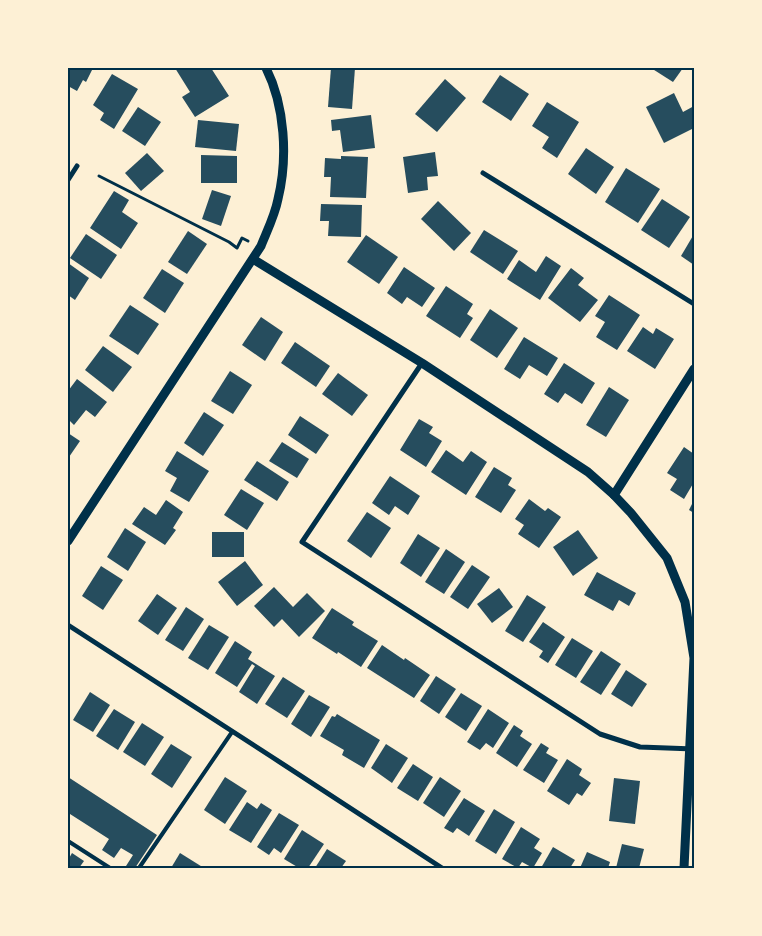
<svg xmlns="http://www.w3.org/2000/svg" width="762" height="936" font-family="Lora,serif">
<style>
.building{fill:#264d5e}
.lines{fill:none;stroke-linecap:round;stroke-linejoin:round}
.path{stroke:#003049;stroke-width:3}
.service{stroke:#003049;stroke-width:4}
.minor{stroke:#003049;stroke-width:5}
.tertiary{stroke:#003049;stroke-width:9}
.neatline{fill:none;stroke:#003049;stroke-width:2}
</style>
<rect width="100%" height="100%" fill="#fdf0d5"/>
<!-- building -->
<g class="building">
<polygon points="68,68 93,68 86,82 83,80 77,91 68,86"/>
<polygon points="175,68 211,68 229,96 195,117 182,97 190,92"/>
<polygon points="331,68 355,68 352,109 328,107"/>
<polygon points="651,68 683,68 673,82"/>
<polygon points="112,74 138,89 114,129 100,120 104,113 93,105"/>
<polygon points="500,75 529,94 511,121 482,102"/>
<polygon points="445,79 466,98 437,132 415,114"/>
<polygon points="674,93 683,112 694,106 694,128 664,143 646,107"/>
<polygon points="547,102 579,122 557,158 542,148 549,137 532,126"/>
<polygon points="138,107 161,122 145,146 122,131"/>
<polygon points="371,115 375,148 343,152 340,130 332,131 331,120"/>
<polygon points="198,120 239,124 236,151 195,147"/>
<polygon points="586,148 614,167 596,194 568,174"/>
<polygon points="435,152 438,176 427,177 428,190 408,193 403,157"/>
<polygon points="147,153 164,171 141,191 125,173"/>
<polygon points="201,155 237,156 237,183 201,183"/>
<polygon points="341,156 368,157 366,198 330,197 331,177 324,177 325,158 341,159"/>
<polygon points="626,168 660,189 638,223 605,202"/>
<polygon points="212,190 231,196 221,226 202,219"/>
<polygon points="114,191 129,200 122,212 138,223 121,249 90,228"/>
<polygon points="662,199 690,217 669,248 641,230"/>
<polygon points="438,201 471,233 454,251 421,219"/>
<polygon points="321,204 362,205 361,237 328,236 329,221 320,221"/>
<polygon points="484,230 518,251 503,274 470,252"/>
<polygon points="188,231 207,244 187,274 168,262"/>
<polygon points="86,234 117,255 101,279 70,258"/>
<polygon points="694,234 694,265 681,256"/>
<polygon points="366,235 398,257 379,284 347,262"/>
<polygon points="546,256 561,266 540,300 507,279 519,260 536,272"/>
<polygon points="68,263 89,278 75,300 68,295"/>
<polygon points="404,267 435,288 422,307 407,297 402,304 387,293"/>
<polygon points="571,268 584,278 578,285 598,300 580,322 548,298"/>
<polygon points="162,269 184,283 165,313 143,298"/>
<polygon points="446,286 473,304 467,314 473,318 460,338 426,316"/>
<polygon points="609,295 640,315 617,350 596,337 605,322 595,316"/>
<polygon points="130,305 159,324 138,355 109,336"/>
<polygon points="490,309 518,328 497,358 470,340"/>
<polygon points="261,317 283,332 265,361 242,345"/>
<polygon points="643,327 653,334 656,328 674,339 655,369 627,351"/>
<polygon points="524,337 558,358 547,376 529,365 520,379 504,369"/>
<polygon points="295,342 330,366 316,387 281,363"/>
<polygon points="103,346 132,367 113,392 85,370"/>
<polygon points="564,363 595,383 582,404 565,393 558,403 544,394"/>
<polygon points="230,371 252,385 233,414 211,401"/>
<polygon points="338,373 368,395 352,416 322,394"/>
<polygon points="77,379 107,402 95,417 86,410 74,425 68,419 68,391"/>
<polygon points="609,387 629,400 606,437 586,425"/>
<polygon points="204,412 224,425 203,456 184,443"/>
<polygon points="300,416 329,435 316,454 288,435"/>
<polygon points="419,419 433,427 429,433 442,441 426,467 400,450"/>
<polygon points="68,433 80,441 69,457 68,456"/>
<polygon points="282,442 309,459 297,478 269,461"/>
<polygon points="684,447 694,454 694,482 684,499 670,490 677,479 667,473"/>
<polygon points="446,450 463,462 471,451 487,462 466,495 431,472"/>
<polygon points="177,451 209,471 189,502 170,491 177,478 165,471"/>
<polygon points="257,461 289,482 277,501 244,480"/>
<polygon points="494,467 512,478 508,485 516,490 501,513 475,497"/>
<polygon points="390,476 420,496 408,515 395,506 389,515 372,503"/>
<polygon points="241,489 264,503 247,530 224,515"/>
<polygon points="529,499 545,511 548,508 561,517 539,548 518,534 524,525 515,519"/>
<polygon points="166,500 183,512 173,528 176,530 165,545 132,524 144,507 156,515"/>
<polygon points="694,500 694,513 689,510"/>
<polygon points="367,512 391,528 371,558 347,541"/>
<polygon points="125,528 146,542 128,571 107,557"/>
<polygon points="578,530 598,558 573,576 553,547"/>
<rect x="212" y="532" width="32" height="25"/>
<polygon points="418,534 440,548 421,577 400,563"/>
<polygon points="446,549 465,562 444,594 425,582"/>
<polygon points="245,561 263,585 237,606 218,582"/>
<polygon points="472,565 490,577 468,609 450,597"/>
<polygon points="101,566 123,580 103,610 82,596"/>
<polygon points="597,572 636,593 629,606 619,600 613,611 584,595"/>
<polygon points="274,587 293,607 307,593 325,611 299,637 282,619 274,627 254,606"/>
<polygon points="499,588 513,607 492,623 477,604"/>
<polygon points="157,594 177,608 158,635 138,621"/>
<polygon points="527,595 546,607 523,642 505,631"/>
<polygon points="186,607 204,619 183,651 165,640"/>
<polygon points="332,608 354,622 352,625 378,641 361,667 338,652 337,654 312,638"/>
<polygon points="543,622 565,637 548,663 539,657 543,651 529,642"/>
<polygon points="209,625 229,637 208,670 188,658"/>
<polygon points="572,638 593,651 576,678 555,665"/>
<polygon points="235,641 252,652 248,659 275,676 257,704 239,692 255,666 252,664 237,687 215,673"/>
<polygon points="382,645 404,660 405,658 430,675 414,698 367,668"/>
<polygon points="601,651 621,664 601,695 580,682"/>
<polygon points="626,670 647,684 632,707 611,694"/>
<polygon points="436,676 456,689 439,714 420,701"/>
<polygon points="283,677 305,691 287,718 265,704"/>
<polygon points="90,692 110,705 93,732 73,720"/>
<polygon points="461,693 482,706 466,731 445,717"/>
<polygon points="309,695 330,707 311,737 291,724"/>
<polygon points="114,709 135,722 118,750 96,736"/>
<polygon points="488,709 509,723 493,748 486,743 480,750 467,742"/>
<polygon points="337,714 380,740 364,768 342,755 344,750 320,736 332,716 335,717"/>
<polygon points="142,723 164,737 145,766 123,752"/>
<polygon points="514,725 523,731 520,736 532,744 517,767 496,753"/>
<polygon points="541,743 549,748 546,753 558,760 544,783 523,770"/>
<polygon points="171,744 192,757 172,788 151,774"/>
<polygon points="386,744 408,758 392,783 371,768"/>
<polygon points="567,759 582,769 579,775 591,783 582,796 577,793 569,805 547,791"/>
<polygon points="413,764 433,777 418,801 397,788"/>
<polygon points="68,777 157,835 135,868 130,868 126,866 133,855 121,848 114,858 102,850 109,839 70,814 68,818"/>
<polygon points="225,777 247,791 225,824 204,810"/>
<polygon points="440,777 461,791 444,817 423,803"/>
<polygon points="614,778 640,781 635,824 609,821"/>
<polygon points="464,798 485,811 469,836 457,828 453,833 444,828"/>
<polygon points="247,802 257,809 261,803 272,810 251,843 229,830"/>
<polygon points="494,809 515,822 496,854 475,841"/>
<polygon points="279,813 299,825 281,853 274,848 269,855 257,847"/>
<polygon points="521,827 540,839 534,848 542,853 533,868 522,862 518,868 502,859"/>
<polygon points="302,830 324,844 308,868 299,868 284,859"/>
<polygon points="622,844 644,849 639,868 616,868"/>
<polygon points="553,847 575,860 570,868 541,868"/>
<polygon points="327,849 346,861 341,868 315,868"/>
<polygon points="587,852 610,862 608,868 580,868"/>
<polygon points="72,853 84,861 79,868 68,868 68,860"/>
<polygon points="180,853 204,868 171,868"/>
</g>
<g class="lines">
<!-- path -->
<polyline class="path" points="99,176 229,242 237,248 242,238 248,241"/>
<!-- service -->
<g class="service">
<polyline points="68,841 110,868"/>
<polyline points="139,868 232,732"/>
</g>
<!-- minor -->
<g class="minor">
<polyline points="483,173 694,304"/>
<polyline points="68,180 77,166"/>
<polyline points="422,363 302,542 600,734 640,747 694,749"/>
<polyline points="68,625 272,757 442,868"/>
</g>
<!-- tertiary -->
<g class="tertiary">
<polyline points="253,259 422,363 588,472 614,495 631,513 667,558 685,602 694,658 684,868"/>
<polyline points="614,495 694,369"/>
<path d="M68 541 261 246C267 231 275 215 278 199 288 158 285 106 266 68"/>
</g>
</g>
<!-- border -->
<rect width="762" height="936" fill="none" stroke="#fdf0d5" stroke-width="138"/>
<rect x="69" y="69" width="624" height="798" class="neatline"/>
</svg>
